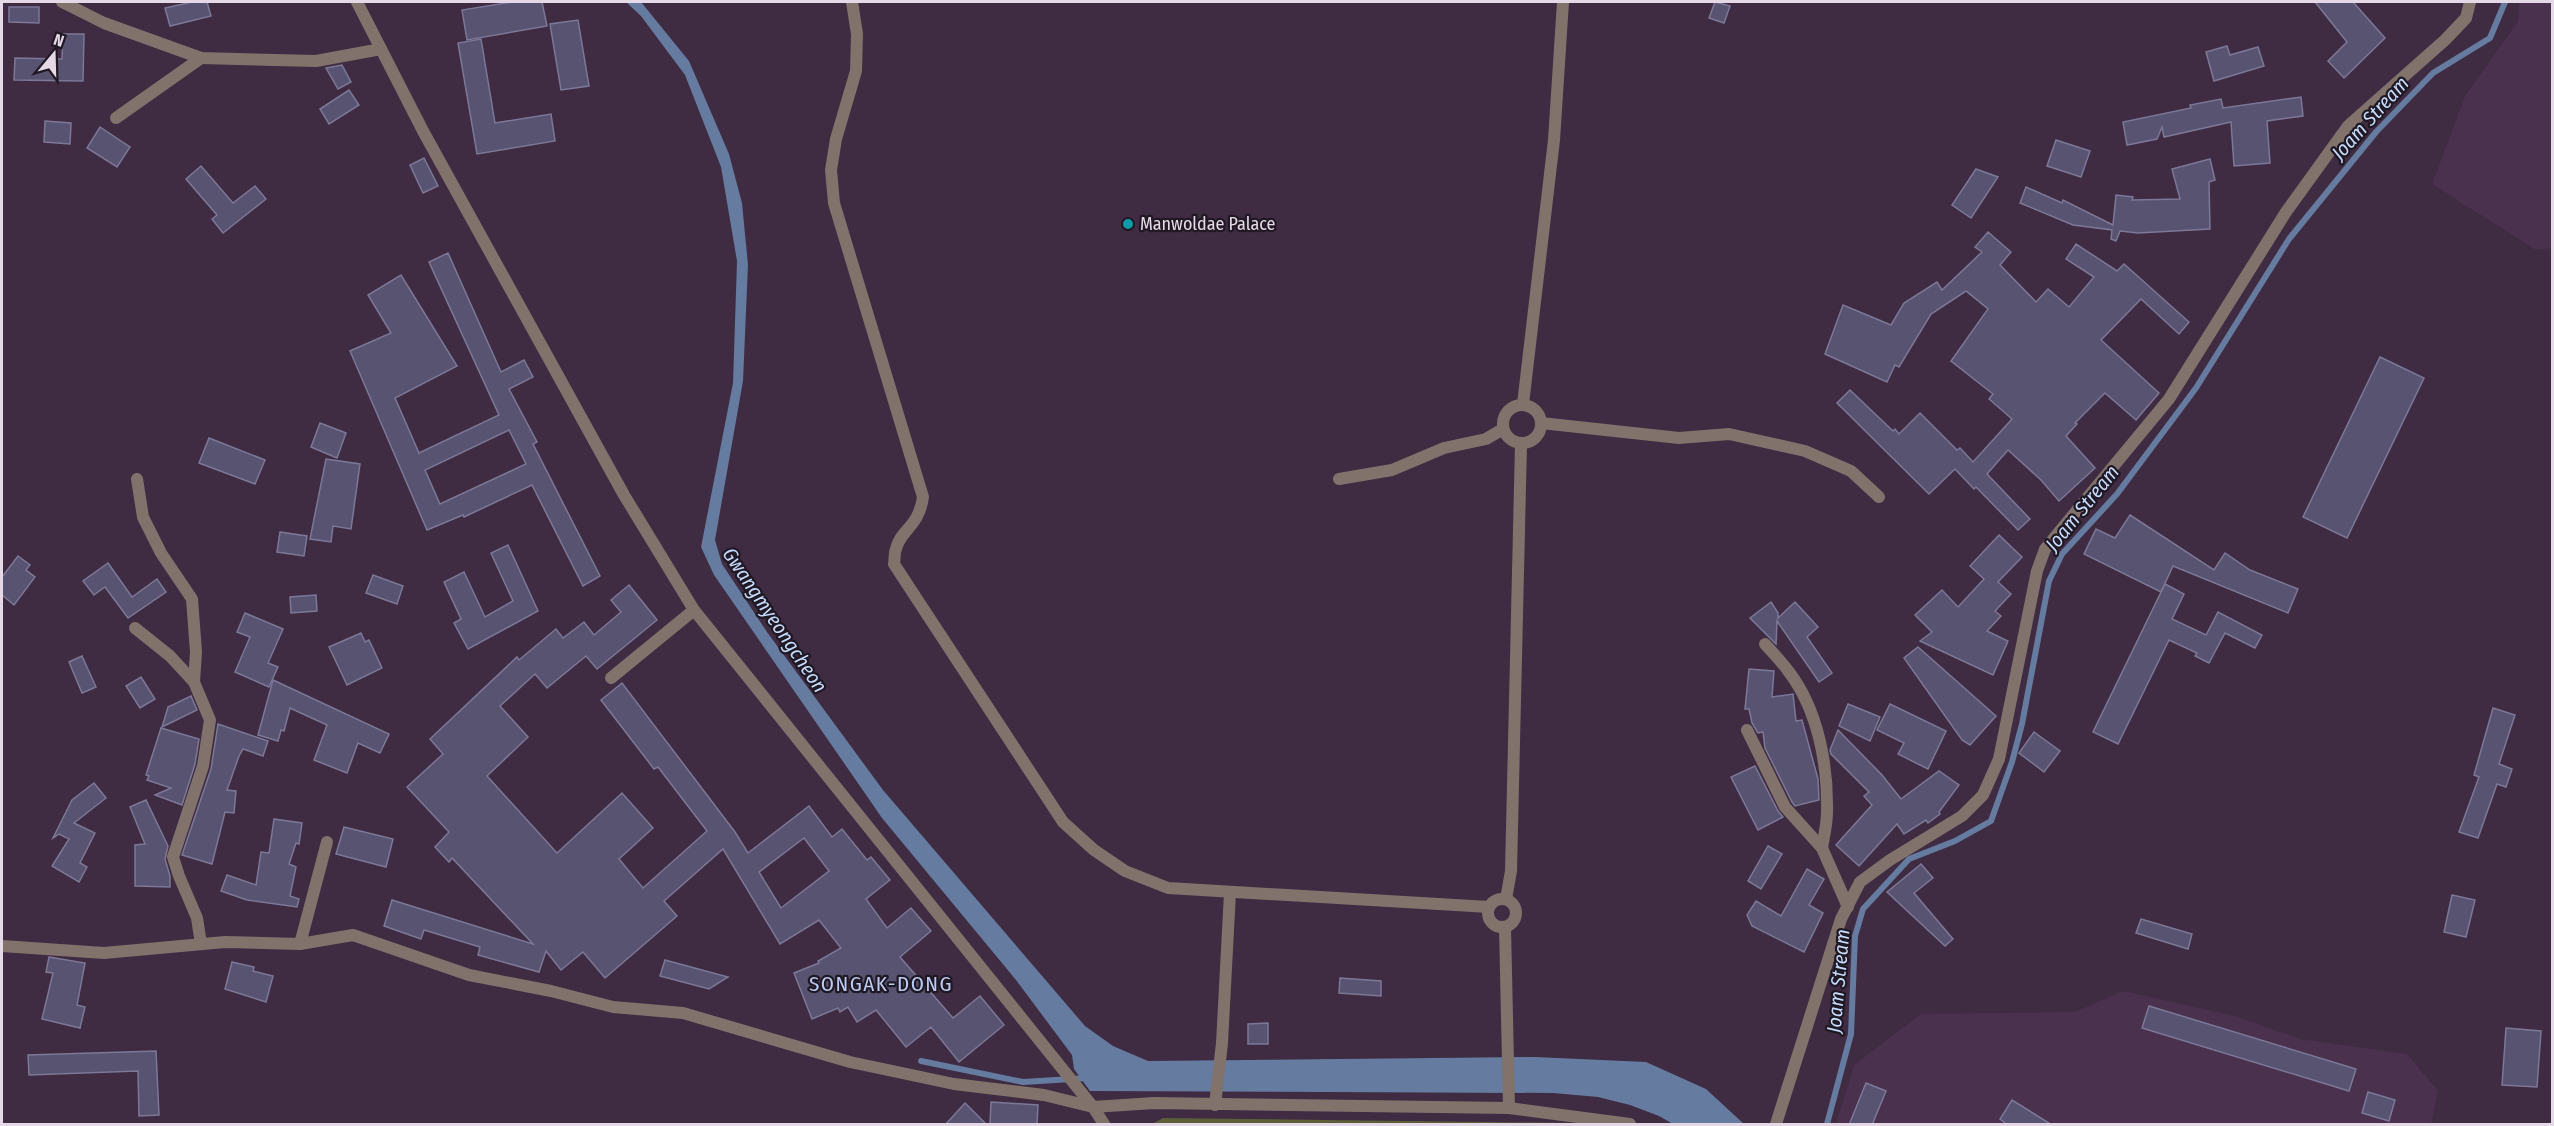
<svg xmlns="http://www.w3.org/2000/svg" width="2554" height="1126" font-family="'Fira Sans Condensed',sans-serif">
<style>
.built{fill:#4a314e}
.green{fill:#5b5f39}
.water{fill:#657b9f}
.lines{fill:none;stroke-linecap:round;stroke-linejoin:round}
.stream{stroke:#657b9f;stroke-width:6}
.building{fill:#585371;stroke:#7c7897;stroke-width:1.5;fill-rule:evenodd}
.minor{stroke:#81726c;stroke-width:12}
.tertiary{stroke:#81726c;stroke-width:12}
.culture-dot{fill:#0f9aa8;stroke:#201822;stroke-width:2}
.labels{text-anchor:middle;stroke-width:4.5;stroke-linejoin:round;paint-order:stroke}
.poi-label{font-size:18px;fill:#e5d8e7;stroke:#201822;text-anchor:start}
.water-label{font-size:20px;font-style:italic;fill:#c4dbfe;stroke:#201822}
.quarter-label{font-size:21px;letter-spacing:1.5px;fill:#bacbf3;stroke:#201822}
</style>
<rect width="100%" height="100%" fill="#3f2b42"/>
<!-- built -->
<g class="built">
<polygon points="2519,2 2552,2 2552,248 2536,250 2432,184 2465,96 2518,21"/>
<polygon points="2123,991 2235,1016 2300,1039 2407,1054 2438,1091 2431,1124 1836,1124 1854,1065 1921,1014 2075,1012"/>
</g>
<!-- green -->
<polygon class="green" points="1163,1118 1576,1123 1584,1124 1152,1124"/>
<!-- water -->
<polygon class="water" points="626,2 641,2 689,61 729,154 742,203 748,265 743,381 715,540 722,564 767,632 883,790 1085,1026 1113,1046 1148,1061 1535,1057 1646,1062 1706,1089 1744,1124 1673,1124 1659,1116 1630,1105 1598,1097 1553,1093 1090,1091 1074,1069 1072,1055 1016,980 882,818 714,575 701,547 733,383 737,261 721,167 685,75 641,16"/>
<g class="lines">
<!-- stream -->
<g class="stream">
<polyline points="921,1061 1023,1082 1088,1078"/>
<polyline points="1827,1124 1851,1034 1855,936 1863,909 1909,859 1955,841 1991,821 2012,762 2022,724 2049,581 2062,554 2117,494 2196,388 2289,239 2376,132 2433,73 2490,38 2505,2"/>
</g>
</g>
<!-- building -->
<g class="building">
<polygon points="192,2 207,2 211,16 170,26 165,8"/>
<polygon points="512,2 542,2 547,26 467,40 462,10"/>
<polygon points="1715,2 1730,6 1724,23 1709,18"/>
<polygon points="2315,2 2353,2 2385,38 2344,78 2328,61 2347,42"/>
<polygon points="9,7 39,7 39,23 9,22"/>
<polygon points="578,20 589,86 561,90 550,24"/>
<polygon points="63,34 84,34 83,81 14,80 15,58 62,59"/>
<polygon points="481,39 495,123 551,114 555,141 477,154 458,43"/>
<polygon points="2227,46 2230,55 2258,47 2264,66 2214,81 2206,52"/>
<polygon points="342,65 351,82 338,89 326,68"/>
<polygon points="349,90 359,105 329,124 320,109"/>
<polygon points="2301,97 2303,116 2267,121 2270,163 2234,166 2231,122 2164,137 2162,127 2157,139 2127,145 2123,122 2191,108 2190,105 2221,99 2223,108"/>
<polygon points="45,121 71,123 70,144 44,142"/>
<polygon points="100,127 130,147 117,167 87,148"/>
<polygon points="2056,140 2090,151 2081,177 2047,166"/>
<polygon points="424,158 438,186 423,193 410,165"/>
<polygon points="2210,159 2215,180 2209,182 2210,229 2138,233 2120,231 2116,241 2111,239 2112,230 2073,225 2020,203 2026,187 2062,203 2063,200 2113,225 2116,195 2133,197 2132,200 2180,199 2172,169"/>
<polygon points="201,166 233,203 255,186 266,199 223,233 212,219 217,215 186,179"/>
<polygon points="1976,169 1998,177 1971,218 1952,205"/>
<polygon points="1988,232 2011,252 2000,265 2036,302 2048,289 2069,307 2094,277 2066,259 2076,244 2117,271 2124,264 2189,322 2179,334 2141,299 2101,340 2159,393 2136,420 2105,393 2075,423 2077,424 2066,436 2095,468 2059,501 2041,480 2008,450 1987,474 2030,519 2018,530 1976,487 1974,489 1955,469 1929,494 1837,403 1850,390 1893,431 1895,429 1899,434 1920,413 1957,450 1960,448 1973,462 2012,419 1989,399 1993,394 1951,361 1988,309 1966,291 1931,314 1899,367 1895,365 1887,382 1825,354 1843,305 1891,325 1904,303 1937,282 1942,290 1982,252 1975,247"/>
<path d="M448 253 501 372 524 360 533 377 509 389 537 442 533 444 600 576 583 586 532 485 464 517 463 515 427 530 350 351 391 333 368 295 401 275 457 366 395 398 419 453 499 415 429 262ZM509 430 526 464 440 504 425 470Z"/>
<polygon points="2380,357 2424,378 2347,538 2303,517"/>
<polygon points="320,423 346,433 337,458 311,447"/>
<polygon points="209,438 265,460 255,484 199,463"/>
<polygon points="326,459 360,464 351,529 333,526 331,542 310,539"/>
<polygon points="2130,515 2214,570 2225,553 2250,570 2298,589 2288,613 2173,566 2161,592 2084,554 2096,529 2115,538"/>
<polygon points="280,532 307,536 304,556 277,552"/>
<polygon points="1999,535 2022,557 1998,582 2011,594 1995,611 2001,616 1987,631 2008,641 1993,675 1920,641 1932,632 1915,615 1942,590 1958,607 1984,579 1970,566"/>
<polygon points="508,545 538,611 468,649 454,623 461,619 444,582 464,572 485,617 513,601 491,553"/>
<polygon points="18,556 30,565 26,570 35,577 14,605 2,595 2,577"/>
<polygon points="108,563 132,597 157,579 166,592 128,618 105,587 94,595 83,581"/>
<polygon points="373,575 403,586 397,604 366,593"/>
<polygon points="2165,584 2184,594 2172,619 2206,635 2218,612 2262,635 2255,648 2225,633 2209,663 2195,656 2197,653 2169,640 2118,744 2093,732"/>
<path d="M629 585 657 620 597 669 586 656 547 688 535 674 500 706 528 737 487 776 557 853 622 793 653 828 619 859 643 888 707 831 658 767 654 769 601 700 622 683 735 832 748 853 809 806 832 837 842 829 867 860 871 857 890 880 866 899 887 928 911 908 931 931 900 957 953 1018 980 996 1004 1025 959 1062 931 1027 906 1047 876 1010 857 1022 848 1007 840 1012 838 1008 812 1019 794 973 819 963 818 961 841 948 819 920 780 944 723 849 664 901 677 916 605 978 583 952 561 970 546 951 539 972 478 955 480 947 424 930 421 939 384 926 392 900 533 944 452 858 449 862 435 847 449 832 407 787 443 754 430 739 517 657 519 660 556 629 563 638 584 622 594 635 621 612 611 600ZM804 838 829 871 781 908 759 872Z"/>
<polygon points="316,595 317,611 291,613 290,597"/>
<polygon points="1771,602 1778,613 1778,618 1795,602 1818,627 1807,637 1832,673 1819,682 1777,621 1776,644 1750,618"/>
<polygon points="245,613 283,629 268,663 278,667 269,687 235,672 250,637 237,632"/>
<polygon points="361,633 365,642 369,640 382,668 347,685 329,647"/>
<polygon points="1918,647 1996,716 1970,745 1962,740 1904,658"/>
<polygon points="82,656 96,687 82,693 69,662"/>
<polygon points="1749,669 1774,671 1772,697 1793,694 1796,721 1802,720 1818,779 1819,800 1795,806 1792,802 1765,748 1763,732 1758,733 1752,723 1749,709 1745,709"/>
<polygon points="141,677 155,699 140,708 126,686"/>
<polygon points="273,680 389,734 380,753 358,743 347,773 314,760 327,725 290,708 284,731 281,730 278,741 258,735"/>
<polygon points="191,696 197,710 162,727 168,707"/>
<polygon points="1848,704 1880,717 1870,741 1839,726"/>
<polygon points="1890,704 1946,731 1928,769 1898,754 1904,743 1877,730"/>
<polygon points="2493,708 2515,715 2499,764 2512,769 2506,787 2497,784 2478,838 2459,832 2479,777 2474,775"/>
<polygon points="218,724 268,741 263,756 243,749 239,756 227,790 236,791 234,813 225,812 212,864 182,855 211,769"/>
<polygon points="161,728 199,739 195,764 182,805 155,795 171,788 147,780 149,776 146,775"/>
<polygon points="1838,730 1882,775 1901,799 1939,771 1959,785 1939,812 1940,814 1928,823 1926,820 1904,834 1897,824 1859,866 1836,845 1872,805 1864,796 1869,792 1831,754 1830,750"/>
<polygon points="2034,732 2060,751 2044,772 2019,753"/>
<polygon points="1755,766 1778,811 1783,817 1758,830 1731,777"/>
<polygon points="94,783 106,798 74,823 95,833 80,863 87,867 79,882 52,866 69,839 59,834 53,838 72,800"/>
<polygon points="146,800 168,846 165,859 170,876 170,887 135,886 135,845 145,844 130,807"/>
<polygon points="274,819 302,823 299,844 296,843 289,864 296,867 290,896 299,899 297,907 247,900 221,891 227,875 256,885 261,852 269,853"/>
<polygon points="344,827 393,839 386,867 336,854"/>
<polygon points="1768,846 1782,854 1761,889 1748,881"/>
<polygon points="1921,864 1933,878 1914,893 1953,939 1945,946 1887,892"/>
<polygon points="1807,869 1824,879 1809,905 1823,913 1804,952 1752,926 1747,915 1756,901 1781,916"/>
<polygon points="2452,895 2475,900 2466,937 2444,932"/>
<polygon points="2141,919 2192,934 2188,949 2136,933"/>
<polygon points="49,957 85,963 77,1005 85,1007 80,1028 42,1019 53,973 46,972"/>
<polygon points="665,960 728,977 709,989 660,976"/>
<polygon points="232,962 254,967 253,971 273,976 266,1002 225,989"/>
<polygon points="1340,978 1381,981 1381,996 1339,993"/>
<polygon points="2149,1006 2356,1069 2349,1091 2142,1028"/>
<polygon points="1268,1023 1268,1044 1248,1044 1248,1024"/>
<polygon points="2506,1028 2541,1031 2537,1087 2502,1085"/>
<polygon points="156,1051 159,1115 139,1116 138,1071 29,1075 28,1055"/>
<polygon points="1866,1083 1886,1091 1872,1125 1849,1125"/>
<polygon points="2368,1092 2395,1100 2389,1121 2362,1113"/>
<polygon points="2012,1100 2052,1125 2008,1125 2000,1119"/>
<polygon points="991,1102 1038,1105 1037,1125 990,1124"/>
<polygon points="965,1103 987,1125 945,1125"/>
</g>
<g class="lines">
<!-- minor -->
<g class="minor">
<polyline points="62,2 104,23 201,58 316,61 381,49"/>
<path d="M852 2 857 34 856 71 836 139 831 170 834 203 923 497C919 527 900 530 896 549 894 553 895 559 894 564L1063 822 1094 850 1125 871 1168 888 1489 907"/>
<polyline points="116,118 201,58"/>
<polyline points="1523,404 1554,140 1563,2"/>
<circle cx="1522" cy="424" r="19"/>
<polyline points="1541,423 1679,438 1729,434 1805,451 1851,471 1879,497"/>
<polyline points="137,479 143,517 161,553 192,599 196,652 194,682 210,720 203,766 173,857 179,876 197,918 201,944"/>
<polyline points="1339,479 1392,470 1444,448 1486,439 1503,429"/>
<polyline points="135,628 170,656 194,682"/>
<path d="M1765 644C1773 653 1782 662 1789 672 1818 710 1828 765 1827 812 1827 824 1824 836 1822 848"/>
<polyline points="611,678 694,610"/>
<polyline points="1747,730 1785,807 1822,848 1848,907"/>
<circle cx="1502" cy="913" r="14"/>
<polyline points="1506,899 1511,871 1521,444"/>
<polyline points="1505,927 1509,1108"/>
<polyline points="300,944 327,842"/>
<polyline points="2,946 104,953 225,942 300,944 353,935 469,975 551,991 613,1007 683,1013 850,1062 954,1084 1044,1095 1093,1107 1104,1124"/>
<polyline points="1215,1105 1222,1043 1230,893"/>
<polyline points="1776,1124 1841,919 1860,882 1890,860 1962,816 1983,795 1999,759 2037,571 2045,549 2169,399 2286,212 2348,126 2445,40 2466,18 2470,2"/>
</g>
<!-- tertiary -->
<polyline class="tertiary" points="357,2 423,131 624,495 694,610 1093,1107 1154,1103 1509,1108 1630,1124"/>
</g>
<!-- markers -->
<circle class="culture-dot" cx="1128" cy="224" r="6"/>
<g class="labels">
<!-- poi labels -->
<g class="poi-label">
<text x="1140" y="230">Manwoldae Palace</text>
</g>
<!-- water labels -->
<g class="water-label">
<text transform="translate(2370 118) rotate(-48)" y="7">Joam Stream</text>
<text transform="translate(2082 508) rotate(-51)" y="7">Joam Stream</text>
<text transform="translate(775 620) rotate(56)" y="7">Gwangmyeongcheon</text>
<text transform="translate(1838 981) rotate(-85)" y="7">Joam Stream</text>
</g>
<!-- quarter labels -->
<g class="quarter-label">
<text x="881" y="991">SONGAK-DONG</text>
</g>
</g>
<!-- border -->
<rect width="2554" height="1126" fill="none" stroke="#e5d8e7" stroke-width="6"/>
<!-- north arrow -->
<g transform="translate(54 54) rotate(19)" stroke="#201822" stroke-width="4.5" paint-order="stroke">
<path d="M0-4.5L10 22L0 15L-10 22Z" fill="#e5d8e7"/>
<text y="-9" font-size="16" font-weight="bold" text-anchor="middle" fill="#e5d8e7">N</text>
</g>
</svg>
